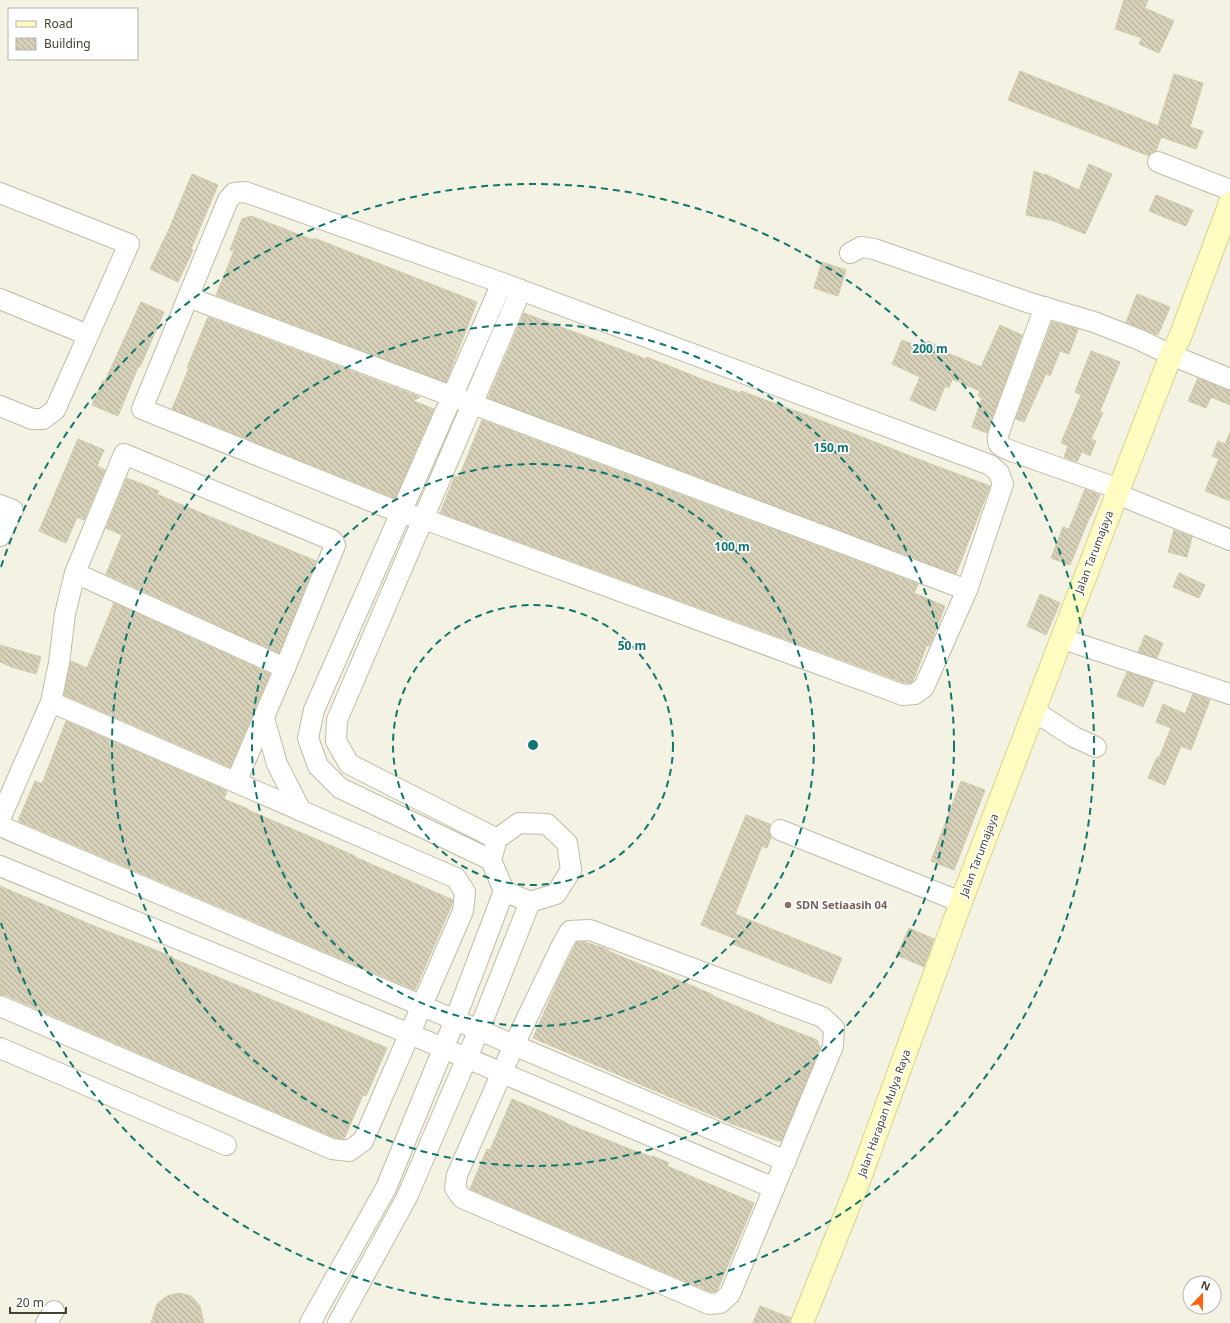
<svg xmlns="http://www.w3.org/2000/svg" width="1230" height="1323" font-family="'Noto Sans',sans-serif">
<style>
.building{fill:url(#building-back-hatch);stroke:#d1caaa}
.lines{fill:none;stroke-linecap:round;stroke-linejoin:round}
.street-casing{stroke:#bfbca5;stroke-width:22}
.secondary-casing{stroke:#d7d38d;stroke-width:24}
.street{stroke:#fff;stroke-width:20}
.secondary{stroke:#fffcc1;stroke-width:22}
.ring{fill:none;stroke:#0f766e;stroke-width:2;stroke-dasharray:7 5}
.education-dot{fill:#8d6e63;stroke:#fff;stroke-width:1.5}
.labels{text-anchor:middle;stroke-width:3.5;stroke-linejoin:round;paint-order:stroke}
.street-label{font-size:11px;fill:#454232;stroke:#fff}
.education-label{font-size:11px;font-weight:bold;fill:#785e54;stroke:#fff;text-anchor:start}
.centre{fill:#0f766e;stroke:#fff;stroke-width:2}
.ring-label{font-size:12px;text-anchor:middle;font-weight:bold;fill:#0f766e;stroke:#fff;stroke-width:3.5;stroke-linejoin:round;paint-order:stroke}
</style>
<defs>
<pattern id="building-back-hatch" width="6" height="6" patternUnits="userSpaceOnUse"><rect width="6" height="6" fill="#d5d0b7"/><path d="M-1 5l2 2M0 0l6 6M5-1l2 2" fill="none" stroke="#afaa95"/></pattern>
</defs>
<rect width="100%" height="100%" fill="#f3f2e3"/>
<!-- building -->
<g class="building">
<polygon points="1124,0 1148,0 1145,8 1174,21 1159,53 1139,44 1142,38 1115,29"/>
<polygon points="1020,71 1158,126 1174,74 1203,83 1190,127 1203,131 1196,149 1161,137 1156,151 1151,153 1149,156 1008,100"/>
<polygon points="1089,164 1112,174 1085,234 1054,221 1026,215 1034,171 1044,175 1045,174 1079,190"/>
<polygon points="192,174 218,185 191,249 193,250 178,282 150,269 170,227"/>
<polygon points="1156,195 1193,210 1186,226 1149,211"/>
<polygon points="251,216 313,240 314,238 477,302 446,382 216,295 234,251 230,250 242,219"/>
<polygon points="822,262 846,270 838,296 814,288"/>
<polygon points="1137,294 1170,307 1158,335 1126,322"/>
<polygon points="141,302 164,312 140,367 138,367 118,416 92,405 103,380 105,381"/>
<polygon points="524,313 646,359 647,357 709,382 740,393 741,391 804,414 928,463 990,486 956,574 488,398"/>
<polygon points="208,317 420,397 413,401 434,409 395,498 172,409 189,368 187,368"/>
<polygon points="1052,322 1078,329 1069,354 1060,351 1050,376 1046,374 1024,422 1016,419"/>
<polygon points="1000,325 1022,335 987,433 972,427 982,398 978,396 980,391 952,379 949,388 945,386 935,411 910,400 920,377 892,364 902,340 925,349 928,341 944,349 943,351 981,367"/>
<polygon points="1091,351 1120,362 1100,411 1103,413 1091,439 1096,441 1090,456 1082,452 1077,462 1064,457 1068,446 1061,443 1081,395 1075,392"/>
<polygon points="1198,378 1226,390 1230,390 1230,405 1211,397 1206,408 1188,401"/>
<polygon points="482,420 918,584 914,593 945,606 931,642 929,646 927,645 913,681 911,683 905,683 440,513 455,476 459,477"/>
<polygon points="1230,432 1230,501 1205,491 1219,459 1212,456 1218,441 1225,444"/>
<polygon points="78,439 104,450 97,466 105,470 84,520 77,517 66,543 39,531"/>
<polygon points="127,478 159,491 157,494 175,502 316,561 279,653 106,574 122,535 106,528"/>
<polygon points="1085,489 1100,495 1091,516 1090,516 1070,565 1051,558 1063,527 1069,529"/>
<polygon points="1174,530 1192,537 1187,557 1168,552"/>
<polygon points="1179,573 1205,585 1199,598 1173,587"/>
<polygon points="1040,594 1060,603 1046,635 1027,626"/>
<polygon points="114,603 270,674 230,767 64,695 71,661 87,668"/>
<polygon points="1145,635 1163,643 1157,658 1138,652"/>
<polygon points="0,645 41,657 36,674 12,667 0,662"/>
<polygon points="1127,672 1154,681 1143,707 1117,696"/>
<polygon points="1193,694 1210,700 1191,750 1181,746 1165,785 1148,778 1157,757 1159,758 1171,728 1156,722 1163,704 1185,714"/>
<polygon points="66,721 227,791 224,799 248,809 248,810 339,849 355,856 355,857 453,900 452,904 415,990 18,821 35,781 42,784"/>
<polygon points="961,781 985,790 954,870 931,861"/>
<polygon points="746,815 770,824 769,831 771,837 767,848 762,846 735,914 842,958 831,984 733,944 736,939 701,925"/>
<polygon points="0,886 94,926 173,957 172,958 387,1048 366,1096 363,1095 344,1139 335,1138 5,995 0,995"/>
<polygon points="909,928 934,939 924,967 897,955"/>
<polygon points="577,942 585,942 609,950 608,951 695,987 713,995 713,996 766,1019 766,1020 817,1040 820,1048 782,1140 778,1141 730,1123 533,1038 560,976"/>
<polygon points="512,1099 565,1122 565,1123 635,1151 636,1151 652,1157 653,1156 669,1163 667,1166 754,1203 717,1291 711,1292 470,1189 487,1149 490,1150"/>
<polygon points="179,1293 191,1296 200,1306 204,1323 151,1323 157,1304 167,1296"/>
<polygon points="760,1306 791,1318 790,1323 753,1323"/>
</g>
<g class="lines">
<!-- street casing -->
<g class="street-casing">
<g id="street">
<polyline points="1158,162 1230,190"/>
<polygon points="245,192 502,283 990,465 999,473 1003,484 967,590 924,687 915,694 903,695 424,519 401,513 142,409 228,200 234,193"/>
<polyline points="0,193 129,244 55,410 43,419 32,419 0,406"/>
<polyline points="850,253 861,247 874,249 1030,303 1094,322 1140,340 1171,355 1230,379"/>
<polyline points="188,297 967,590"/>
<polyline points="0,299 88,335"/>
<path d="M1045 307 1001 426C995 445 996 445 1014 452L1119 489"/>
<polyline points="1117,494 1230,540"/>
<polyline points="0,505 13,510 0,536"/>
<polyline points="75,573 285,668"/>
<polyline points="1060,641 1069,641 1230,694"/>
<polyline points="1034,711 1074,737 1096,747"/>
<polyline points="264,718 277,764 301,811"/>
<polyline points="0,819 51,702 59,663 65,614 75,573 124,454 332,540 335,545 285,668 236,782"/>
<polygon points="519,823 547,824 567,843 571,870 556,894 530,902 504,891 491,860 497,839"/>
<polyline points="0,826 786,1161"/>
<polyline points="780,830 961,902"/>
<polyline points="497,839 349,764 336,741 337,720 521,290"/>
<polyline points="491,860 340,788 318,766 308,738 314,710 502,283"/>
<polyline points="0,866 410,1034 774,1188"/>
<polygon points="590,930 822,1017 834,1028 833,1046 730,1294 720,1303 709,1304 462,1198 455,1188 457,1175 514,1045 562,945 570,931"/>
<polyline points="0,1006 332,1149 349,1151 363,1141 463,911 465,892 456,878 51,702"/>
<polyline points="0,1048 226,1145"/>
<polyline points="46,1323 54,1311"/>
<polyline points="310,1323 386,1188 455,1020 504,891"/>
<polyline points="338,1323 407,1197 479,1030 530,902"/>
</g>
</g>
<!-- secondary casing -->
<g class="secondary-casing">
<polyline id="secondary" points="802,1323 860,1178 961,902 1117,494 1171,355 1180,337 1230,203"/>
</g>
<!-- street -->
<use href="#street" class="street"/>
<!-- secondary -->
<use href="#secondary" class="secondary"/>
</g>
<!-- distance rings -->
<g class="ring">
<circle cx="533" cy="745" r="140"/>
<circle cx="533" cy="745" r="281"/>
<circle cx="533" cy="745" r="421"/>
<path d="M1 567A561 561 0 1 1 1 923"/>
</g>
<!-- markers -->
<circle class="education-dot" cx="788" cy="905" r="4"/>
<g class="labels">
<!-- street labels -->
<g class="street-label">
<text transform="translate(1094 552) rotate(-69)" y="4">Jalan Tarumajaya</text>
<text transform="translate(979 855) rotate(-69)" y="4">Jalan Tarumajaya</text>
<text transform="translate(884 1113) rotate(-70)" y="4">Jalan Harapan Mulya Raya</text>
</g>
<!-- education labels -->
<g class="education-label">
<text x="796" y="909">SDN Setiaasih 04</text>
</g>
</g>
<circle cx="533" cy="745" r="6" class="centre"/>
<g class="ring-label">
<text x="930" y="353">200 m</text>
<text x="831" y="452">150 m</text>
<text x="732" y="551">100 m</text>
<text x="632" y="650">50 m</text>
</g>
<!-- legend -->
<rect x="8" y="8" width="130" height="52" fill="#ffffff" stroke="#b5b3ad"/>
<rect x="16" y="21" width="20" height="6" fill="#fffcc1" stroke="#b5b3ad"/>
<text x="44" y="28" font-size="12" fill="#454232">Road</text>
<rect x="16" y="38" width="20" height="12" fill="url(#building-back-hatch)" stroke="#b5b3ad"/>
<text x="44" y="48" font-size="12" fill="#454232">Building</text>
<!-- north arrow -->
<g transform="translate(1202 1295) rotate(22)"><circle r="19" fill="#ffffff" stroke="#b5b3ad"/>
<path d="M0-3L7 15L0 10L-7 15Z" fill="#ff620e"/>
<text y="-6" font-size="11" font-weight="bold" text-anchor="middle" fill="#454232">N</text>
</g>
<!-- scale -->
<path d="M10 1307v6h56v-6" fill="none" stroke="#454232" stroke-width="2"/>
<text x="16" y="1307" font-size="12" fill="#454232" stroke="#ffffff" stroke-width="3" paint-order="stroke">20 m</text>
</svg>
